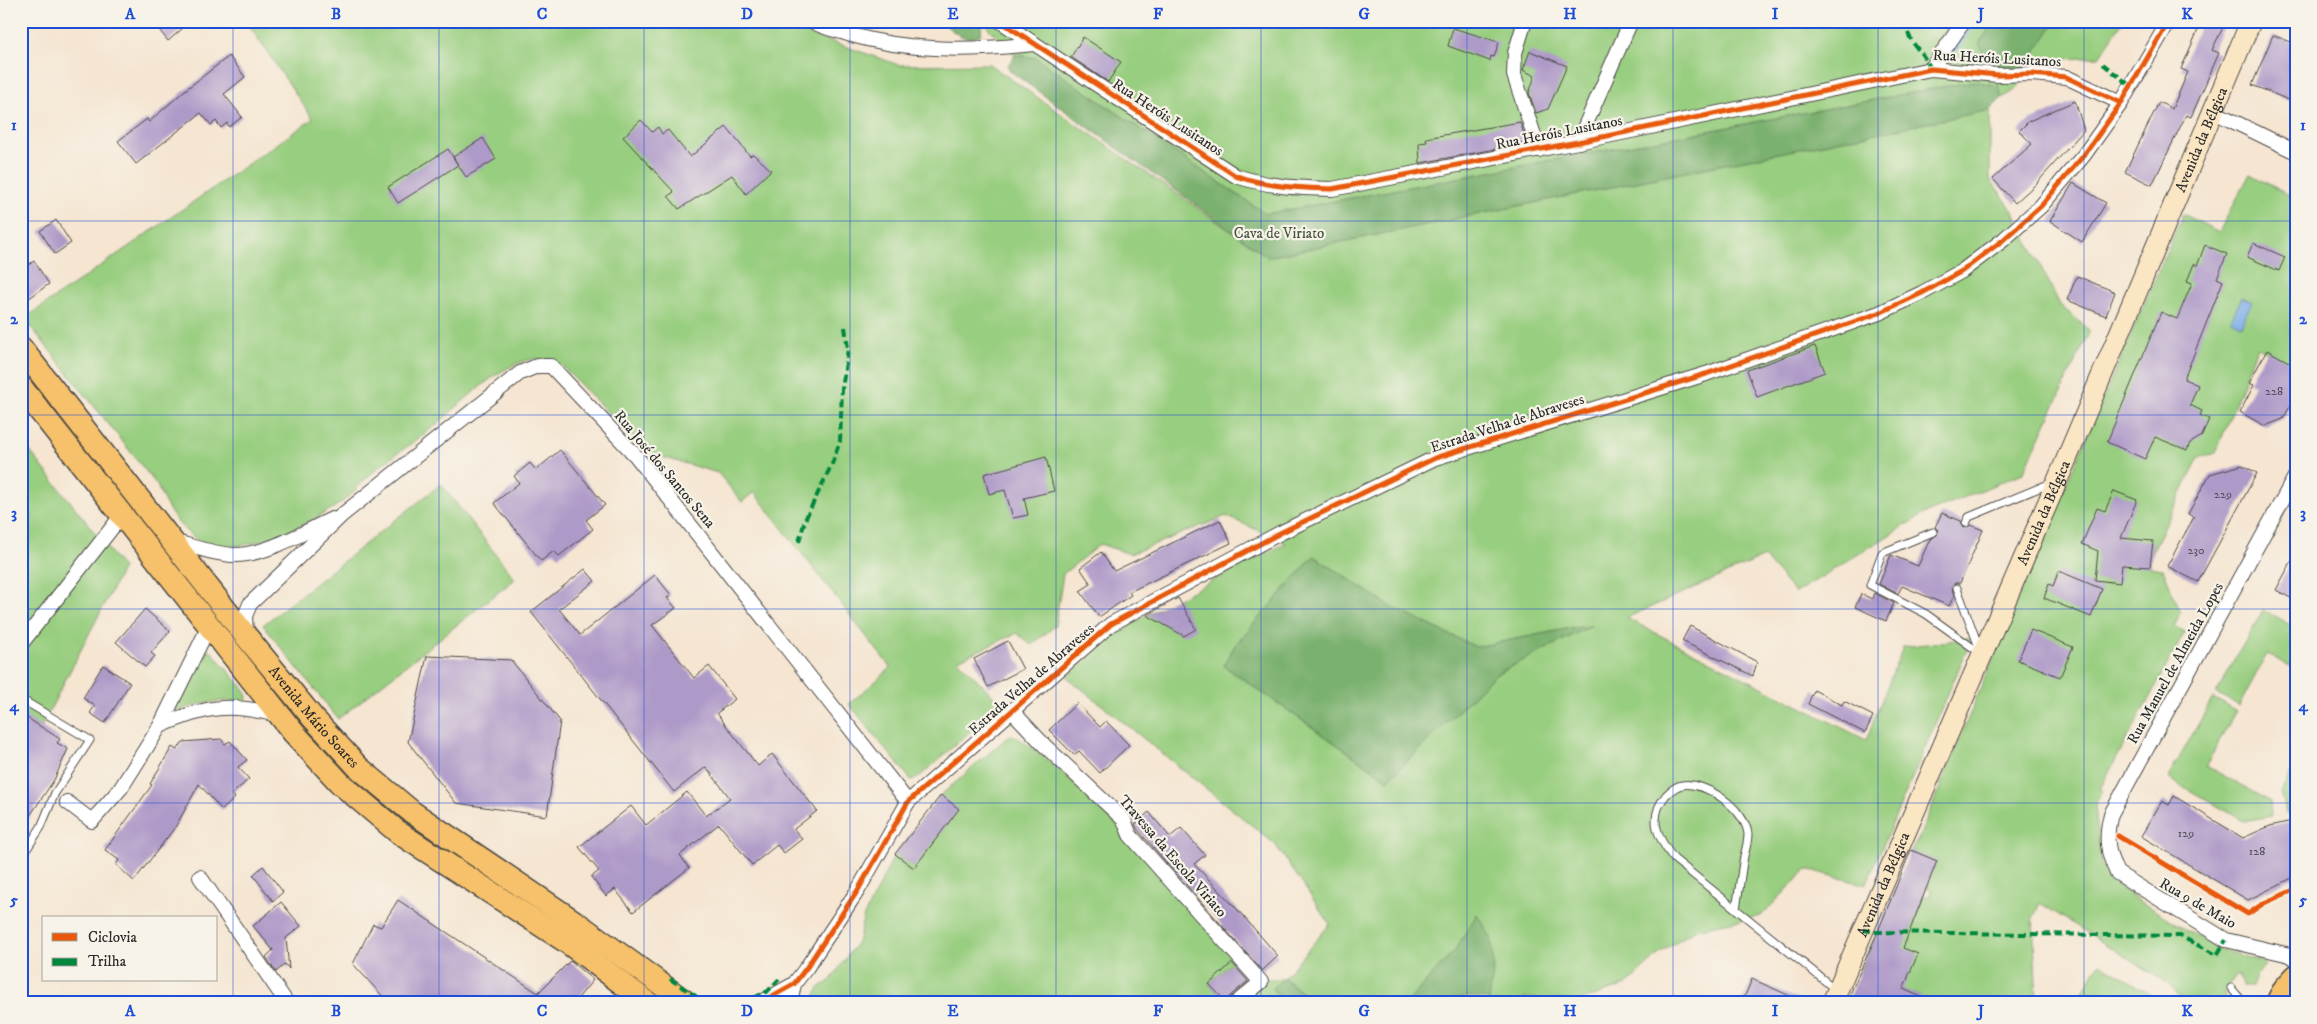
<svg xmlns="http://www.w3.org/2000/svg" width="2317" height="1024" font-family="'IM FELL DW Pica',serif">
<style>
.green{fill:#98ce7f;stroke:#627c55;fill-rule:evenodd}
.forest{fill:#7ab16e;stroke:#526e4c}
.water{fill:#7fafea;stroke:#556d8a}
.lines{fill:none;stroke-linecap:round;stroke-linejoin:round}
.stream{stroke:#7fafea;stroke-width:5.5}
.building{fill:#ae9ac8}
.service-casing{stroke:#494744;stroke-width:9}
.minor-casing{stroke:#494744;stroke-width:16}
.secondary-casing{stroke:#494744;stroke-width:22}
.primary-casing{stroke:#494744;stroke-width:25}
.service{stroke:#fff;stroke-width:7}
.minor{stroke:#fff;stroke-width:14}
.secondary{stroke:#fbe6c4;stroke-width:20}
.primary{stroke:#f6c16b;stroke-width:22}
.quiet{stroke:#00873e;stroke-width:4;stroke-dasharray:8 4;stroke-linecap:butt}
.cycleway-casing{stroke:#f7f3e8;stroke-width:8}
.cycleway{stroke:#e8590c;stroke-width:5}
.grid{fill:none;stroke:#1d4ed8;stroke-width:1;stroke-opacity:0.55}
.labels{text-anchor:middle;stroke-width:4.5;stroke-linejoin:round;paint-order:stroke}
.number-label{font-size:12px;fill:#4c4752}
.street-label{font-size:15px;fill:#2b2b2b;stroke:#f7f3e8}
.park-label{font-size:15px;fill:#465440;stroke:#f7f3e8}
.neatline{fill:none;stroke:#1d4ed8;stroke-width:2}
.grid-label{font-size:16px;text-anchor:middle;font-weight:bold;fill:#1d4ed8}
</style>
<rect width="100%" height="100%" fill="#f7f3e8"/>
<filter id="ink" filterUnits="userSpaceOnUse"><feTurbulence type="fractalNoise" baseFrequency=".02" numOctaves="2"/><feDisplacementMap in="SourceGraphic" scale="10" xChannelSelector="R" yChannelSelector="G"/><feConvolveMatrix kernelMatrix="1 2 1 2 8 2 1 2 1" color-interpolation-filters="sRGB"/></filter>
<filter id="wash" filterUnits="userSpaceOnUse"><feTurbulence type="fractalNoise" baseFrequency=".0096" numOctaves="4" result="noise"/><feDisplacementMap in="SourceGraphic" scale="20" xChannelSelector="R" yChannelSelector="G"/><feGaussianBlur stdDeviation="1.12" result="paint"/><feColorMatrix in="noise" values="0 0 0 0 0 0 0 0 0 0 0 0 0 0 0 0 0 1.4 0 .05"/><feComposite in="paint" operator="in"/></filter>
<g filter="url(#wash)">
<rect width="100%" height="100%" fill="#f5e5d1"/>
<!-- green -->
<g class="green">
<path d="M246 21H772L899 65 989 64 1268 257 1990 110V179L2013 211 2060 305 2090 331 2023 473 1924 514 1795 593 1764 557 1626 618 1866 740 1903 647 1972 638 1866 885 1807 869 1761 916 1696 929 1661 952 1626 985 1579 1001 1525 998 1521 1003H1493L1489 1000 1494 965 1477 915 1456 949 1407 1003H1314L1284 978 1272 989 1285 1003H811L819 988 831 980 859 939 863 918 895 854 941 795 1010 735 1015 736C1095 790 1157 870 1221 941L1233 961 1209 984 1226 1002 1251 980 1284 978 1330 924 1275 844 1067 677 1107 641 1146 615 1286 543 1226 516 1130 554 1100 544 1063 574 1055 626 1031 645 1017 633 958 660 1001 704 918 778 911 780 849 704 891 668 754 492 742 502 718 473 648 453 561 365C547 358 535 357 521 362 485 376 457 409 427 432 409 446 389 458 372 473 361 482 353 494 342 502 312 523 244 556 207 544 182 535 166 508 157 485L28 323H21V321L313 119ZM1314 556 1391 607 1476 647 1571 628 1589 627 1496 674 1388 780 1224 666 1235 645Z"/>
<path d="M981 21H1995L1979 43 2024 69C2021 86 2018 90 2002 98L1999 86 1974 81 1266 214 1036 58 1015 55Z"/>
<polygon points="2056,21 2123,21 2099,57 2028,61"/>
<polygon points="2250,174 2296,199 2296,366 2257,347 2216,453 2199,457 2151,554 2150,567 2163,569 2181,613 2174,626 2185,632 2100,789 2103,791 2095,805 2097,825 2102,867 2109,878 2131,896 2216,948 2259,961 2265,965 2256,976 2252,987 2243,987 2237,974 2224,992 2226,1003 2186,1003 2167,983 2040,903 2033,918 2037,1003 1940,1003 1921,997 1860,970 1879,929 1910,930 1924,895 1929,897 1931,890 1926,888 1911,850 1918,840 2036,554 2183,214 2219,232"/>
<polygon points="21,440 123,568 21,766"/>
<polygon points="441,484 515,579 338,719 263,625"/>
<polygon points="2263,610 2296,628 2296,669 2267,654 2239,706 2216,693"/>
<path d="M208 648 246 691 247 699 244 702C219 699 199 703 176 712L174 708 195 668Z"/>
<polygon points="2213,698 2236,711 2206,766 2270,801 2271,816 2244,821 2168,778"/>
<polygon points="2296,766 2296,811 2286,813 2280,794"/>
<polygon points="2100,963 2164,1003 2085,1003 2078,999"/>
</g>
<!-- forest -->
<g class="forest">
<path d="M940 21H981L982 23 981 34C965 45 954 31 940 21Z"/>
<polygon points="1995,21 2056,21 2024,69 1999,69 1985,57 1979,43"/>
<polygon points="1015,55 1036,58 1266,214 1974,81 1999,86 2002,98 1990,110 1268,257 1010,71 1008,66"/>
<polygon points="1314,556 1391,607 1476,647 1571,628 1591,626 1496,674 1388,780 1224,666 1235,645"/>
<polygon points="1477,914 1491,937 1494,965 1489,1000 1471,997 1455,999 1453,1003 1407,1003 1456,949"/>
<polygon points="1284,978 1314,1003 1285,1003 1272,988"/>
</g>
<!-- water -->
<polygon class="water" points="2242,297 2252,302 2241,325 2231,320"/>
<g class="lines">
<!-- stream -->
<polyline class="stream" points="1949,58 1974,21"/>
</g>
<g id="blocks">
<!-- building -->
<g class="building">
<polygon points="152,21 175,21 182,29 168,41"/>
<polygon points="2202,21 2226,21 2212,50 2219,53 2191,117 2186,115 2152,185 2125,172 2159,102 2172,109 2188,72 2181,69"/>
<polygon points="1453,28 1499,42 1494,57 1491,56 1490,61 1448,46"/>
<polygon points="2273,35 2296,44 2296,103 2252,85"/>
<polygon points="1083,37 1121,62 1108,82 1071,57"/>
<polygon points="1530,51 1567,66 1548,109 1536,113 1529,93 1535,76 1523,70"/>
<polygon points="229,56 245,77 224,94 242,117 229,127 227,123 221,128 216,121 211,125 201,113 136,164 118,141 147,119 149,122 184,91"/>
<polygon points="2075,101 2084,130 2036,184 2015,203 1993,179 2032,144 2019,131 2029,121"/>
<polygon points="641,120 652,132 658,127 662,134 668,130 690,157 726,127 750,156 753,154 771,170 746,194 732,175 679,209 668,196 674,192 623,137"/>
<polygon points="1520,122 1527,143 1420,163 1419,143 1427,142 1426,138"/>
<polygon points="483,138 496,159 466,177 453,157"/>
<polygon points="448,149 458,165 398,203 388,187"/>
<polygon points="2073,183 2106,203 2082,242 2050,221"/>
<polygon points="56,220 71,243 55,254 40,231"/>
<polygon points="2253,243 2285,257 2279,271 2247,257"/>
<polygon points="2205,245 2227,254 2217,278 2223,281 2184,379 2198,385 2190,405 2202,411 2200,415 2209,419 2202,436 2190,443 2187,450 2155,437 2145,459 2107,442 2161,312 2177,319 2192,283 2187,281 2194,264 2197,266"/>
<polygon points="34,261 49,284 28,299 21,289 21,270"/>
<polygon points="2077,276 2115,292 2106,316 2067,300"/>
<polygon points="1815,346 1825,372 1757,397 1747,370"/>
<polygon points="2267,350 2296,366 2296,396 2283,419 2265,426 2240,412 2254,385 2249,383"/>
<polygon points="560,450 605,505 586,520 593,529 559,556 554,551 541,561 494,503 519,483 514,476 530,463 536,470"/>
<polygon points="1046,457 1054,491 1024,498 1028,515 1013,518 1005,490 989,494 984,474"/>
<polygon points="2242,465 2257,473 2198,582 2167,566 2194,517 2188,514 2210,474"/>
<polygon points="2114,491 2137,500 2121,538 2153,541 2150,567 2122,565 2120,583 2095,580 2098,551 2082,544 2097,508 2105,511"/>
<polygon points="1942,513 1961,521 1964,528 1971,525 1983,530 1960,583 1955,583 1952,587 1954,596 1949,606 1902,586 1898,594 1879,584 1891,555 1918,566 1930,539 1937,535 1938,530 1935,527"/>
<polygon points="1220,520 1231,543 1129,592 1131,595 1099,617 1080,591 1091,584 1080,568 1101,552 1114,571"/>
<polygon points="2296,553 2296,601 2276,590"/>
<polygon points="585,569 595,581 559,609 580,635 655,575 671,595 667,598 676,608 652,625 694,678 709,666 735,699 717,713 724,723 758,766 772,754 817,811 794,829 802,839 784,853 777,845 752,865 719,824 680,855 689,868 633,912 615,889 606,896 591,877 599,871 579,847 631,806 646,825 687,792 706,816 730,798 706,767 674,792 531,612"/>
<polygon points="2059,571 2102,589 2091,617 2044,598 2049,584 2053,586"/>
<polygon points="1874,593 1894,603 1886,621 1855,607 1861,594 1872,599"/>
<polygon points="1178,598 1196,629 1184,636 1147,615"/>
<polygon points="145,609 170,631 151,653 155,656 145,667 116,642"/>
<polygon points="1690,626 1757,662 1753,676 1682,641"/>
<polygon points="2031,630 2073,647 2060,677 2018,660"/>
<polygon points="1008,641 1023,669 988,687 974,659"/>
<polygon points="427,656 511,660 560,721 547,816 456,803 408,742"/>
<polygon points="103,665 130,683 105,723 90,713 95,706 83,698"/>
<polygon points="1814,690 1842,705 1844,701 1873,716 1865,733 1808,704"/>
<polygon points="1077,703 1100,727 1106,721 1129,745 1100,773 1079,751 1074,755 1049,730"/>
<polygon points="21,714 60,739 57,743 68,749 54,780 21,829"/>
<polygon points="221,739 225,744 230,741 247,760 238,767 249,779 232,794 235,798 222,810 199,784 176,826 134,881 116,865 119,860 105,850 152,785 150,784 172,747 177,750 183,742"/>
<polygon points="941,795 959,809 914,868 895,854"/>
<polygon points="2174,796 2243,838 2270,826 2296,820 2296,876 2248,900 2141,836 2162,801 2169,805"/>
<polygon points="1149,812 1170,837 1181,828 1205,855 1194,864 1236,908 1278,956 1262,971 1138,830 1135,824"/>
<polygon points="1911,850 1937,861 1903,948 1918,954 1903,989 1935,1003 1846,1003 1876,936"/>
<polygon points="263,866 283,892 273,901 253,875"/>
<polygon points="398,900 538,993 570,961 593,980 574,1003 389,1003 353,964 373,924 381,927"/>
<polygon points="281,902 301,926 286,938 289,969 285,964 276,972 266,957 273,950 253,926"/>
<polygon points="1232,963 1248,981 1230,996 1226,1002 1209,984"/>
<polygon points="1752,979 1806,1003 1742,1003"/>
</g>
</g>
</g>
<g filter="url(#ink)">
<use href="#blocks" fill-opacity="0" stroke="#494744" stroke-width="1"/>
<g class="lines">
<!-- service casing -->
<g class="service-casing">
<g id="service">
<polyline points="1966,523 1969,517 2051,483"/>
<polyline points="1933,532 1882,553 1870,585 1926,614 1980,653"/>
<polyline points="1957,588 1980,650"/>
<polyline points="21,699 90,740 55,793 41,827 21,858"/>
<path d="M1736 909C1739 891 1741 874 1744 856 1746 849 1748 841 1748 834 1745 809 1706 781 1682 785 1677 786 1670 791 1666 795 1647 818 1658 839 1674 859L1835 989"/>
<polyline points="2231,988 2244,1003"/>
</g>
</g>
<!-- minor casing -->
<g class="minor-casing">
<g id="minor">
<path d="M812 21C823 28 836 30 848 34 909 52 971 51 1033 44"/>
<path d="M1000 21 1236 176C1270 187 1297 188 1332 189L1578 142 1931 69 1998 75 2032 74 2066 77 2121 103"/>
<polyline points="1525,21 1515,53 1514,75 1539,150"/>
<polyline points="1931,69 1964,21"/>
<polyline points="2214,112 2296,152"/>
<polyline points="1578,142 1631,21"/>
<path d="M2296 475 2111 814C2105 836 2107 853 2117 873L2226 940 2290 955 2296 959"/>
<path d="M172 541C192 546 213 554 233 555 264 556 304 532 332 519"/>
<polyline points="246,635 245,616 250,604 342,515 520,373 537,366 551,366 636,456 908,802"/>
<polyline points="21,644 122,515"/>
<polyline points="1013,712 1044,745 1124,820 1130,835 1261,982 1236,1003"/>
<path d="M160 726C206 706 230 702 280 716"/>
<polyline points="67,802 92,821 121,788 160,726 209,626"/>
<polyline points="200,877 287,1003"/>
<polyline points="760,1003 794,984 807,967 858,890 908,802 1111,624 1280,533 1435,458 1706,374 1879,313 1922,293 1962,271 2003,240 2041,206 2084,155 2121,103 2169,21"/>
<polyline points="790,1003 794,984"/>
</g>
</g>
<!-- secondary casing -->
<g class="secondary-casing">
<g id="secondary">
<path id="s1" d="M1832 1003 2064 465 2251 21"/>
</g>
</g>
<!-- primary casing -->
<g class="primary-casing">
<g id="primary">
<path id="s2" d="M21 348 246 636 313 718 358 767 412 812 578 924 687 1003"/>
<polyline points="21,387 293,732 341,784 399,833 567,942 648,1003"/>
<polyline points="2277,1003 2285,988 2296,976"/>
</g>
</g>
<!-- service -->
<use href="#service" class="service"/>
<!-- minor -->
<use href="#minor" class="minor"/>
<!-- secondary -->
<use href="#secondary" class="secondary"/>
<!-- primary -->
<use href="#primary" class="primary"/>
<!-- quiet -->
<g class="quiet">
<path d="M1906 21C1906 42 1923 51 1931 69"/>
<polyline points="2103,64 2132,87"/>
<polyline points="799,542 805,520 832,464 840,441 842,389 848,349 845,327"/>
<polyline points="1863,930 1876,932 2180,936 2217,955 2226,940"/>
<polyline points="670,979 706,1003"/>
<polyline points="743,1003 768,991 781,977"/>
</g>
<!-- cycleway casing -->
<g class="cycleway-casing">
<g id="cycleway">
<path d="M1000 21 1236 176C1270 187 1297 188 1332 189L1578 142 1931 69 1998 75 2032 74 2066 77 2121 103"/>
<polyline points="2118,836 2248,914 2264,903 2296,889"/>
<polyline points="760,1003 794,984 807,967 858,890 908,802 1111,624 1280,533 1435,458 1706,374 1879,313 1922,293 1962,271 2003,240 2041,206 2084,155 2121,103 2169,21"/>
</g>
</g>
<!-- cycleway -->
<use href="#cycleway" class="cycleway"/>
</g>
</g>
<!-- grid -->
<path class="grid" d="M233 21V1003M439 21V1003M644 21V1003M850 21V1003M1056 21V1003M1261 21V1003M1467 21V1003M1673 21V1003M1878 21V1003M2084 21V1003M21 221H2296M21 415H2296M21 609H2296M21 803H2296"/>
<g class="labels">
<!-- number labels -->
<g class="number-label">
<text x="2274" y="395">228</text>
<text x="2223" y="498">229</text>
<text x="2196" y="554">230</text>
<text x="2186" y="837">129</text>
<text x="2257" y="855">128</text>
</g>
<!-- street labels -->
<g class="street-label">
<text transform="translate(1997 58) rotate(3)" y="5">Rua Heróis Lusitanos</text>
<text transform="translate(1168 117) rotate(33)" y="5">Rua Heróis Lusitanos</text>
<text transform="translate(1559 132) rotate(-11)" y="5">Rua Heróis Lusitanos</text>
<text dy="5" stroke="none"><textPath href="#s1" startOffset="939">Avenida da Bélgica</textPath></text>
<text transform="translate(1507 423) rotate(-18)" y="5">Estrada Velha de Abraveses</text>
<text transform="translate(665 469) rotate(50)" y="5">Rua José dos Santos Sena</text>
<text dy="5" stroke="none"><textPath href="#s1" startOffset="534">Avenida da Bélgica</textPath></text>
<text transform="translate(2175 663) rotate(-61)" y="5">Rua Manuel de Almeida Lopes</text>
<text transform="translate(1031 679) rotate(-41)" y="5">Estrada Velha de Abraveses</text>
<text dy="5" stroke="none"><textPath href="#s2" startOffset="471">Avenida Mário Soares</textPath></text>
<text transform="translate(1173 856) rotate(49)" y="5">Travessa da Escola Viriato</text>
<text dy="5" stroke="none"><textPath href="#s1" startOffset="129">Avenida da Bélgica</textPath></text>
<text transform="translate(2198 903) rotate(30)" y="5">Rua 9 de Maio</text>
</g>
<!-- park labels -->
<g class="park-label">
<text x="1279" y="238">Cava de Viriato</text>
</g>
</g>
<!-- margin -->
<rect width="2317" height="1024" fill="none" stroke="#f7f3e8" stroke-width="55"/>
<!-- legend -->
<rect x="42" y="916" width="175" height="65" fill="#f7f3e8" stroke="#a5a39c"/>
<rect x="52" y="933" width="25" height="8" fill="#e8590c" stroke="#a5a39c"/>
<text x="88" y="942" font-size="15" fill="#2b2b2b">Ciclovia</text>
<rect x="52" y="958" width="25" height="8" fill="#00873e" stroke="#a5a39c"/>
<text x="88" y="966" font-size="15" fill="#2b2b2b">Trilha</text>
<rect x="28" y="28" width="2262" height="968" class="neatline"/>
<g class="grid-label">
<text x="130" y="19">A</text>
<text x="336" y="19">B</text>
<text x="542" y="19">C</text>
<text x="747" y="19">D</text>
<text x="953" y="19">E</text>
<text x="1158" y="19">F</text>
<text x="1364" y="19">G</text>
<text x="1570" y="19">H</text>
<text x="1775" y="19">I</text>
<text x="1981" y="19">J</text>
<text x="2187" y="19">K</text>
<text x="14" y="130">1</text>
<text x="2303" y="130">1</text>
<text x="14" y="324">2</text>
<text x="2303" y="324">2</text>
<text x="14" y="518">3</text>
<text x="2303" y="518">3</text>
<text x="14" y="711">4</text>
<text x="2303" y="711">4</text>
<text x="14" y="905">5</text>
<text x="2303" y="905">5</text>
<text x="130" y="1016">A</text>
<text x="336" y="1016">B</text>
<text x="542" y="1016">C</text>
<text x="747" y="1016">D</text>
<text x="953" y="1016">E</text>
<text x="1158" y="1016">F</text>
<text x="1364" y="1016">G</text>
<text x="1570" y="1016">H</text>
<text x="1775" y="1016">I</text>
<text x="1981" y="1016">J</text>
<text x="2187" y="1016">K</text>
</g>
</svg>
